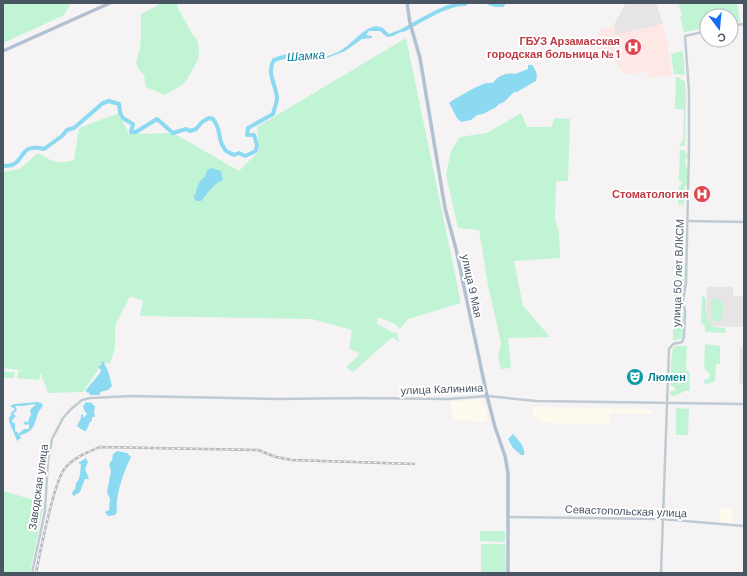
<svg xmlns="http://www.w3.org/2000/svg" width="747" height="576" font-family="'DM Sans',sans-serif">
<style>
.commercial{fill:#fefaee}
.education{fill:#e6e4e5}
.medical{fill:#fde8e5}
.green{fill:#c1f3d5}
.water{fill:#8cdaf2;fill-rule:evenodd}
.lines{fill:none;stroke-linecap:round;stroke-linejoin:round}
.river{stroke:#8cdaf2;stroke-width:4}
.minor{stroke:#c0cad3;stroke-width:2.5}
.major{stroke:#b2c1d2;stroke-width:3.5}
.rail-casing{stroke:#b5b8bd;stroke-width:2.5}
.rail{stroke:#fff;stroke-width:1;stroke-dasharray:3;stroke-linecap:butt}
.labels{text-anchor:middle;stroke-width:4;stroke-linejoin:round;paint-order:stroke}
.health-label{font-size:11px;font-weight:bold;fill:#be3a42;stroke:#fff;text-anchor:end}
.street-label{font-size:11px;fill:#495562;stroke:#fff}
.culture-label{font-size:11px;font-weight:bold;fill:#0d838f;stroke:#fff;text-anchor:start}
.water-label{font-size:12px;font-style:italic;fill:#057da1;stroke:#fff}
</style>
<rect width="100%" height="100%" fill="#f5f3f3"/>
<!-- commercial -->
<g class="commercial">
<polygon points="482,399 488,420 480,422 464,419 456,421 453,416 450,402"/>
<polygon points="533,407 652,409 652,414 610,413 610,424 568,424 548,423 533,416"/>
<polygon points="720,508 733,510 732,523 719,522"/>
</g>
<!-- education -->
<g class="education">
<polygon points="626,3 656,3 663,24 615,36 614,25"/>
<polygon points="707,287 733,287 733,296 744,296 744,327 706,326"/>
<polygon points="740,347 744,347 744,384 739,384"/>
</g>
<!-- medical -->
<polygon class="medical" points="663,24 667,42 672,75 649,78 645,71 625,75 612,57 602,54 595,42 600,30 614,25 615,35"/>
<!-- green -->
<g class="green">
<polygon points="3,3 71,3 64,15 3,43"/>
<polygon points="162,3 178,3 177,6 192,34 197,39 199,50 198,60 184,84 165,95 146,87 144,75 139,70 136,62 140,49 141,33 141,14"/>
<polygon points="677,3 737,3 740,22 731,24 731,16 707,16 707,28 684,32 680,17 682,16 679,5"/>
<path d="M406 38 461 303 408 319 400 329 395 324 378 317 377 324 390 331 397 333 399 342 392 337 353 372 346 367 359 355 358 352 349 349 352 330 312 319 140 316 143 301 130 296 115 326V348L110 363 102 364 83 392 48 393 41 374H40L39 380 17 378 18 371H25L4 368 6 372H15L14 378H3V172L20 169 38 153C54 162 56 165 74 160L79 128 119 113 129 134 173 133 239 171 259 151 257 127Z"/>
<polygon points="683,51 685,75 674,74 671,54"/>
<polygon points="676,77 678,77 685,82 686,95 685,146 679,146 683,140 684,109 675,109"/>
<polygon points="521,113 527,127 551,127 555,118 570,119 568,181 556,181 555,220 559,232 560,258 514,261 523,306 550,337 508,338 511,368 501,369 498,357 501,343 488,285 479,230 458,228 446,175 451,151 460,137 487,133"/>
<polygon points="680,150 685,151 688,158 685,159 686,168 688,168 688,183 685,186 684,206 682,204 678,205 679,186 682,184 678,178 679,175"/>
<path d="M675 262 681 267 684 264 685 265 683 299V325L682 327 683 328C683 338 684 338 674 341L673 339V328L677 326V312L674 310Z"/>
<path d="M702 296 706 298C705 308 706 319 713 327L725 328 726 333 705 332V325L701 323Z"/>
<polygon points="715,298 721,300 723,304 722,318 717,322 712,320 711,316 711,302"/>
<polygon points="705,344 720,346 720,364 716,364 715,381 707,384 704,383 704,380 710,378 709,372 706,371 704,365"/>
<path d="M674 346H687L686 370 690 373C689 379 690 385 690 391H685L674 396 670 394 671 391H675V387L671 386C671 377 670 353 674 346Z"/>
<polygon points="676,408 689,409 688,435 676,435"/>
<polygon points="3,491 44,503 30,573 3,573"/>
<polygon points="480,531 505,531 505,542 480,541"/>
<polygon points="481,544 505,544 506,573 481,573"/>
</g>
<!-- water -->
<g class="water">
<path d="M377 26 383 28 389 34 407 27 408 28 393 36 387 37 380 31H369L366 35 372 36V38L362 39 345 51 327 58 319 59 305 56C310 54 317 58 323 57 327 57 335 53 338 52 352 45 363 27 377 26Z"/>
<path d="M528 65H532C536 70 538 75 536 81L520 90 517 92H514L504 102 499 104 495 108H494L483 114 477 115 471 120 461 122 457 118 449 103 453 100 474 88 486 83H493C497 76 507 72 515 74L528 69Z"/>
<path d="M211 168 221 171 223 180C213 184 208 193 201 201H196L193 196 195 195C196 192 197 186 199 183 203 176 205 180 207 170Z"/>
<polygon points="103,361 108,371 112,386 108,390 100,392 100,395 90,395 89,393 86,392 86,390 100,373 101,370 98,367 102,364 101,362"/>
<path d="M38 402 41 403 43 405C42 408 40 409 38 413 34 425 34 432 20 435V437H22L17 441 9 421V417L12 415 10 414 15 409 10 406 14 404ZM35 404V405L30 410 31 415 29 418 28 423 26 421 23 423 26 425 29 424V429H24L17 435 18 432 15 431V423H13L12 420 16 416 13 414 17 410 15 406H22Z"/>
<polygon points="86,402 92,403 93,405 95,406 94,412 95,417 92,417 92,421 90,422 86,431 84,431 77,426 81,418 81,415 83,414 83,418 87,414 84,410 83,406"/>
<path d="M513 434C518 440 526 447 524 455H521L513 448 508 439Z"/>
<path d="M117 451 127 453 131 457C124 471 115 495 117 512L115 515 108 516 105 512 109 510 110 499 107 492 111 471 109 464 112 460 113 454Z"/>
<path d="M86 458 88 462 85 469 89 479H85L80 492 74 496 72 494 73 491 75 489 76 483C81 479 80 470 81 464L78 463Z"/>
</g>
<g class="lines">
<!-- river -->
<g class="river">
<polyline points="489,3 496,5 502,5 504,3"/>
<path d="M403 30C419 22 447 3 465 4L466 3"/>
<path d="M3 166C28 167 15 142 44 149L62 136 67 130 74 128 103 103 109 101 119 104C120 118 122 118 133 124L131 132H136L157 119 173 133 186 129 190 131 196 129 202 122 209 118 213 119C220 128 218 132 221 142 222 145 224 148 226 151L234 155 239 153 245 156 256 151 257 145 254 135H247L248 128 273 114C274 109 277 103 277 98 276 85 266 72 274 60 288 55 295 54 309 57"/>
</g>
<!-- minor -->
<g class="minor">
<polyline points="731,26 744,24"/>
<polyline points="688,221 744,222"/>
<polyline points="508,517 662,519 744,526"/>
<polyline points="32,573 45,511 48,460 52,439 63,418 70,410 82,400 90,398 131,396 278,399 360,398 448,399 487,396 536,401 744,404"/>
<polyline points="661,573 669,349 673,344 682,342 684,337 685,311 683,300 686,283 689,149 689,91 685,36 707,31"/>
</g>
<!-- major -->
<g class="major">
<polyline points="407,3 410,23 420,58 445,208 456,249 487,396 495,427 505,456 508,473 508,573"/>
<polyline points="3,51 110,3"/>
</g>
<!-- rail casing -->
<g class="rail-casing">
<path id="rail" d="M36 573C40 553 54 478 66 467 75 457 88 452 100 447L258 450 276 457 292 460 414 464"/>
</g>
<!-- rail -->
<use href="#rail" class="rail"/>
</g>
<!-- icons -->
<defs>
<g id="hospital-disc" transform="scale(0.9)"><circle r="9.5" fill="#e0444e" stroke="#fff"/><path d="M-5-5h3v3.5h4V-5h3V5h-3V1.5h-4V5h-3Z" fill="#fff"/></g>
<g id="theatre-disc" transform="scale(0.9)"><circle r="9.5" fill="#0f9aa8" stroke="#fff"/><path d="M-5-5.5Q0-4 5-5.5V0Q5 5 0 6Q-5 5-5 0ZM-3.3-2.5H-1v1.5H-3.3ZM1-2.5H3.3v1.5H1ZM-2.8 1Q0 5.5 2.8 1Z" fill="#fff"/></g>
</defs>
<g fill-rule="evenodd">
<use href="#hospital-disc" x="633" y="47"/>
<use href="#hospital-disc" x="702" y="194"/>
<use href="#theatre-disc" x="635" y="377"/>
</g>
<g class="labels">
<!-- health labels -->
<g class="health-label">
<text x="620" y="45">ГБУЗ Арзамасская<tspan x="620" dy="13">городская больница № 1</tspan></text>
<text x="689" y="198">Стоматология</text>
</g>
<!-- street labels -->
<g class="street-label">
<text transform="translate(678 273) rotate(-88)" y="4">улица 50 лет ВЛКСМ</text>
<text transform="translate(472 286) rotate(78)" y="4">улица 9 Мая</text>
<text transform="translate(442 389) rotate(-2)" y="4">улица Калинина</text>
<text transform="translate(38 487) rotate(-82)" y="4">Заводская улица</text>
<text transform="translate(626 511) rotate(2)" y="4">Севастопольская улица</text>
</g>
<!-- culture labels -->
<g class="culture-label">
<text x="648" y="381">Люмен</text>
</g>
<!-- water labels -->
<g class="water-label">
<text transform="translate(306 56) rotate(-4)" y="4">Шамка</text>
</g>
</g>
<!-- border -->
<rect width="747" height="576" fill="none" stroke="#495562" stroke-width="8"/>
<!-- north arrow -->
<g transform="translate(719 28) rotate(164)"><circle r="19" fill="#ffffff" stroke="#b6bbc0"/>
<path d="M0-3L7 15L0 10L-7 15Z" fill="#116df1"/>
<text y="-6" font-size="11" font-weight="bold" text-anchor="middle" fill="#495562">С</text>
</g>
</svg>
